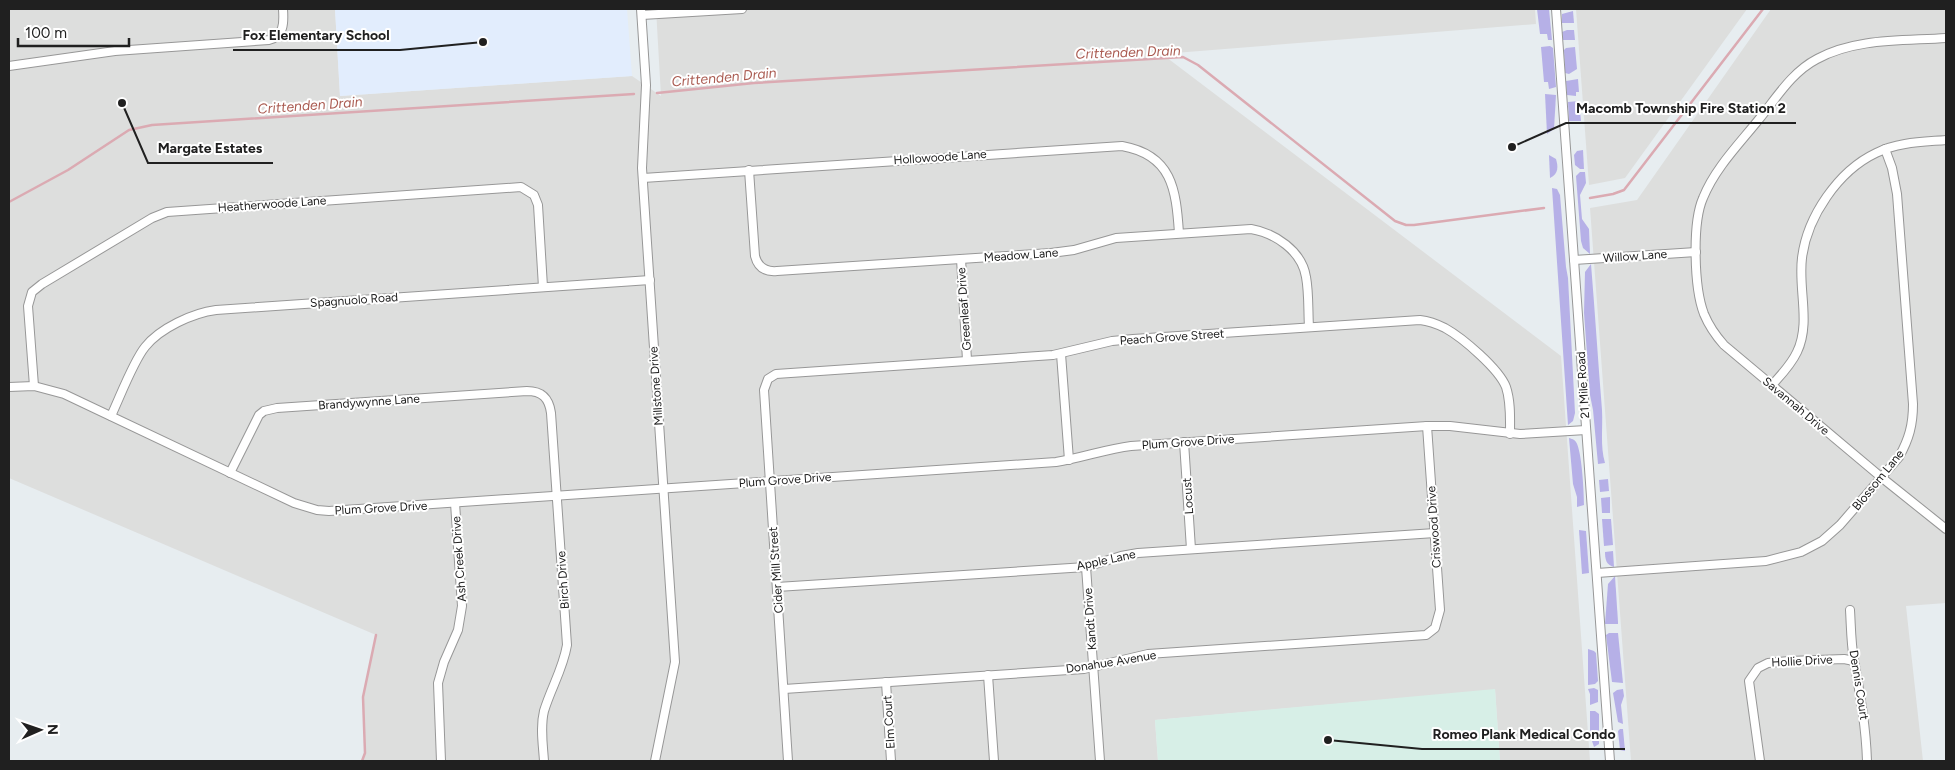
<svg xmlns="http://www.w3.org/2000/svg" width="1955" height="770" font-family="Figtree,sans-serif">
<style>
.residential{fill:#dddedd}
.commercial{fill:#d7efe7}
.education{fill:#e2edfd}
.grass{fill:#b6b0e7}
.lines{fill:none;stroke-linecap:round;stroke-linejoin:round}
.stream{stroke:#dbaab2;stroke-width:2.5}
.minor-casing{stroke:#979797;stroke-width:10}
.minor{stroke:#fff;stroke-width:8}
.labels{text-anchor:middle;stroke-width:4;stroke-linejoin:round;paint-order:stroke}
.street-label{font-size:12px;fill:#202020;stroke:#fff}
.water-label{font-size:14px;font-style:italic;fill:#aa5b51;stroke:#fff}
.leader{fill:none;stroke:#202020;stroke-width:2}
.callout-dot{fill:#202020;stroke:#fff;stroke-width:2}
.callout-label{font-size:14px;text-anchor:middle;font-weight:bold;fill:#202020;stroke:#fff;stroke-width:4;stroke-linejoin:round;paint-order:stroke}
</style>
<rect width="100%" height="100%" fill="#e7edf0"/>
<!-- residential -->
<g class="residential">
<polygon points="9,9 335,9 340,96 632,76 661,96 656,9 1535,9 1536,24 1162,54 1561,356 1590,761 1500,761 1495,690 1155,720 1158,761 362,761 365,752 363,697 376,635 9,478"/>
<polygon points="1576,9 1747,9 1625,178 1589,185"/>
<polygon points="1771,9 1946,9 1946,603 1906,606 1923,761 1705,761 1705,760 1631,761 1590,208 1637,200"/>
</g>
<!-- commercial -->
<polygon class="commercial" points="1495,689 1500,761 1158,761 1155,720"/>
<!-- education -->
<polygon class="education" points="335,9 627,9 632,76 340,96"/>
<!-- grass -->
<g class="grass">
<polygon points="1537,9 1549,9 1552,40 1548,40 1547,34 1540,34"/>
<polygon points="1573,11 1574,23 1562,23 1562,14"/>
<polygon points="1567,30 1574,30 1575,40 1563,40 1562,32"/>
<polygon points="1550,46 1553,48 1556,87 1549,89 1548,82 1544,82 1541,47"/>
<polygon points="1575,47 1577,69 1569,74 1565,73 1564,50 1566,48"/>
<polygon points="1578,79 1579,92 1576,92 1576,96 1567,95 1566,81"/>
<polygon points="1545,94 1556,95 1554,129 1547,134"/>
<polygon points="1579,101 1581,121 1569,121 1568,102"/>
<polygon points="1583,150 1584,169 1580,169 1575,165 1574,155 1577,151"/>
<path d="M1549 155 1556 159C1558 166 1559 174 1550 178Z"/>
<polygon points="1580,172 1585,172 1586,183 1580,195 1582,219 1589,229 1590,254 1583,248 1581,241 1576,176"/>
<polygon points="1552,188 1557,189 1560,195 1566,267 1568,278 1575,413 1573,421 1568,425"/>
<path d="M1591 264C1595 313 1598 361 1602 410 1603 428 1600 446 1605 463L1598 464 1593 410 1590 395 1584 313 1585 272Z"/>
<path d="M1569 438C1572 439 1574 439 1576 442 1582 451 1584 493 1584 505L1577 507V497L1573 484Z"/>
<polygon points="1608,479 1609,491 1600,492 1599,480"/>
<polygon points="1610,497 1610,513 1602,513 1601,498"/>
<polygon points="1602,519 1611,519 1613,545 1604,546"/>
<polygon points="1579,530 1586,531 1589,573 1582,574"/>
<path d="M1613 551 1614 567C1606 565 1605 559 1605 552Z"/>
<polygon points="1615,576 1618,622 1618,624 1605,624 1608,584"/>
<polygon points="1609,633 1618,633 1623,683 1612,682 1606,635"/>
<polygon points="1588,649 1594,651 1596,653 1598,681 1595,684 1588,685"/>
<polygon points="1594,688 1598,690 1598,702 1590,705 1590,694 1588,689"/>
<polygon points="1623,689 1624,696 1621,705 1623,724 1618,722 1613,693 1617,690"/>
<polygon points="1590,711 1595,711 1599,714 1599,744 1594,747 1590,735"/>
<polygon points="1620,729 1623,729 1625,751 1620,750 1618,731"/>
</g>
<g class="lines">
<!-- stream -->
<g class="stream">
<polyline points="657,93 754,83 1183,57 1198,65 1395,221 1406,225 1414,225 1544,208"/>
<polyline points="1590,198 1613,194 1624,190 1763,9"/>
<polyline points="9,202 68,170 129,130 152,125 634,94"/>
<polyline points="362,761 365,753 363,697 376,635"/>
</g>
<!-- minor casing -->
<g class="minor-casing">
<g id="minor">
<polyline points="641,9 646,85 642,168 675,662 655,761"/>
<polyline points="1556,9 1610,761"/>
<polyline points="642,15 742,9"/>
<path d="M1946 38C1903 41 1855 38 1817 59 1792 72 1777 97 1760 118 1740 143 1715 168 1703 198 1692 223 1694 288 1704 314 1709 326 1716 336 1724 345L1881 477 1946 529"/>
<path d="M9 66 115 51 269 40C284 36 284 23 283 9"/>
<path d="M749 170 755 256C758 268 766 272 777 271L1051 253 1074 250 1116 238 1251 229C1275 233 1302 251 1306 277 1309 293 1308 311 1309 327"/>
<path d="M643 178 1122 146C1172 155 1176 189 1179 233"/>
<polyline points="961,259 967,360"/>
<polyline points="1574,260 1696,252"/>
<polyline points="1061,354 1069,460"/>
<path d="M1772 385C1781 375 1791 365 1797 352 1811 323 1798 289 1802 258 1807 217 1838 171 1876 153 1898 142 1923 142 1946 140"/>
<polyline points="34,386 28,306 32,292 42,284 152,218 167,212 521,187 534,195 538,205 543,287"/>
<path d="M9 387 34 386 64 394 294 503 317 510 329 511 1056 462C1082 458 1106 449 1131 446L1427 426H1450L1520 434 1586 430"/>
<path d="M111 416C120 397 133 362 145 347 160 328 193 313 216 310L650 280"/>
<polyline points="1184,442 1191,549"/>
<path d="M230 473 259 415 264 411 277 408 527 391C542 391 549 398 551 413L567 645C563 669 551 688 544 711 540 727 543 745 544 761"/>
<polyline points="1086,567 1100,761"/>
<path d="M1597 573 1766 561 1801 552 1822 541 1840 525 1899 457C1909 439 1913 425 1913 404L1897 194 1892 168 1885 149"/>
<polyline points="777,587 1086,567 1121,556 1138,553 1435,533"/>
<path d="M1850 610C1851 626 1851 644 1854 660 1860 694 1866 727 1867 761"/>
<polyline points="988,675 994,761"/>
<polyline points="886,682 891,761"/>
<polyline points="784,689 1084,669 1148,654 1426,635 1435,628 1440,610 1427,426"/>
<polyline points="441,761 438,683 444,662 458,630 462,606 455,503"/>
<path d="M788 761 764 390 768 379 776 374 1053 355 1112 341 1133 339 1420 320C1429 321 1437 324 1445 328 1463 338 1499 369 1506 387 1511 402 1510 419 1510 434"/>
<polyline points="1760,761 1749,681 1758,668 1768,663 1789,661 1844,659 1854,661"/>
</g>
</g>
<!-- minor -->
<use href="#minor" class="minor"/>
</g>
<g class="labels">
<!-- street labels -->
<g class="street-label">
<text transform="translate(940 157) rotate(-4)" y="4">Hollowoode Lane</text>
<text transform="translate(272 204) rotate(-4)" y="4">Heatherwoode Lane</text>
<text transform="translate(1021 255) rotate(-4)" y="4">Meadow Lane</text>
<text transform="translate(1635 256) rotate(-4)" y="4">Willow Lane</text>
<text transform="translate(354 300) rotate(-4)" y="4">Spagnuolo Road</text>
<text transform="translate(964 309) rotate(-94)" y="4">Greenleaf Drive</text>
<text transform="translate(1172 337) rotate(-4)" y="4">Peach Grove Street</text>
<text transform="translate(1583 385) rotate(-94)" y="4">21 Mile Road</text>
<text transform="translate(656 386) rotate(-94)" y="4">Millstone Drive</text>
<text transform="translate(369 402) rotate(-4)" y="4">Brandywynne Lane</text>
<text transform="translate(1796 406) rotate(40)" y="4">Savannah Drive</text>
<text transform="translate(1188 442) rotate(-4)" y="4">Plum Grove Drive</text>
<text transform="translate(785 480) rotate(-4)" y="4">Plum Grove Drive</text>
<text transform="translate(1878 480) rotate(-51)" y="4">Blossom Lane</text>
<text transform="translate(1188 496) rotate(-94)" y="4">Locust</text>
<text transform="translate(381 508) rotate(-3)" y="4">Plum Grove Drive</text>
<text transform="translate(1434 527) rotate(-94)" y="4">Criswood Drive</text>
<text transform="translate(459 559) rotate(-94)" y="4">Ash Creek Drive</text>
<text transform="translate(1106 560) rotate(-12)" y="4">Apple Lane</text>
<text transform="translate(776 570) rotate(-94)" y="4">Cider Mill Street</text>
<text transform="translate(563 580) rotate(-94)" y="4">Birch Drive</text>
<text transform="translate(1090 619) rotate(-94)" y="4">Kandt Drive</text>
<text transform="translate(1802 661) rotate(-3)" y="4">Hollie Drive</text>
<text transform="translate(1111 662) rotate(-9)" y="4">Donahue Avenue</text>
<text transform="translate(1859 685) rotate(81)" y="4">Dennis Court</text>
<text transform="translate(889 722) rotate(-94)" y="4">Elm Court</text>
</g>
<!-- water labels -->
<g class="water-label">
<text transform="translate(1128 52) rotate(-2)" y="5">Crittenden Drain</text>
<text transform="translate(724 77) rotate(-5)" y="5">Crittenden Drain</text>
<text transform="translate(310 105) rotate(-4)" y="5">Crittenden Drain</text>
</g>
</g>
<!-- callouts -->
<path class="leader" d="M483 42L400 50H233M1512 147L1566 123H1796M122 103L148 163H273M1328 740L1422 749H1625"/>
<g class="callout-dot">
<circle cx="483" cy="42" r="5"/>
<circle cx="1512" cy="147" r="5"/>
<circle cx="122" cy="103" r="5"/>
<circle cx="1328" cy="740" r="5"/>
</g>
<g class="callout-label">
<text x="316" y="40">Fox Elementary School</text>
<text x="1681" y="113">Macomb Township Fire Station 2</text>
<text x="210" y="153">Margate Estates</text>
<text x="1524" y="739">Romeo Plank Medical Condo</text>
</g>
<!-- border -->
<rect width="1955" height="770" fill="none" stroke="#202020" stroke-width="20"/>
<!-- north arrow -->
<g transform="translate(40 730) rotate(88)" stroke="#ffffff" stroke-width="4" paint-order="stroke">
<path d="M0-4L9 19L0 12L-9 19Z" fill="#202020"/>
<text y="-8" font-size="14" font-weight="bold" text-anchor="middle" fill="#202020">N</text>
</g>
<!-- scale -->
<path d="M18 38v8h111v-8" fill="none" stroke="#202020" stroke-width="2.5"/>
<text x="25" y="38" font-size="15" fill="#202020" stroke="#ffffff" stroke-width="4" paint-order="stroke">100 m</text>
</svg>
